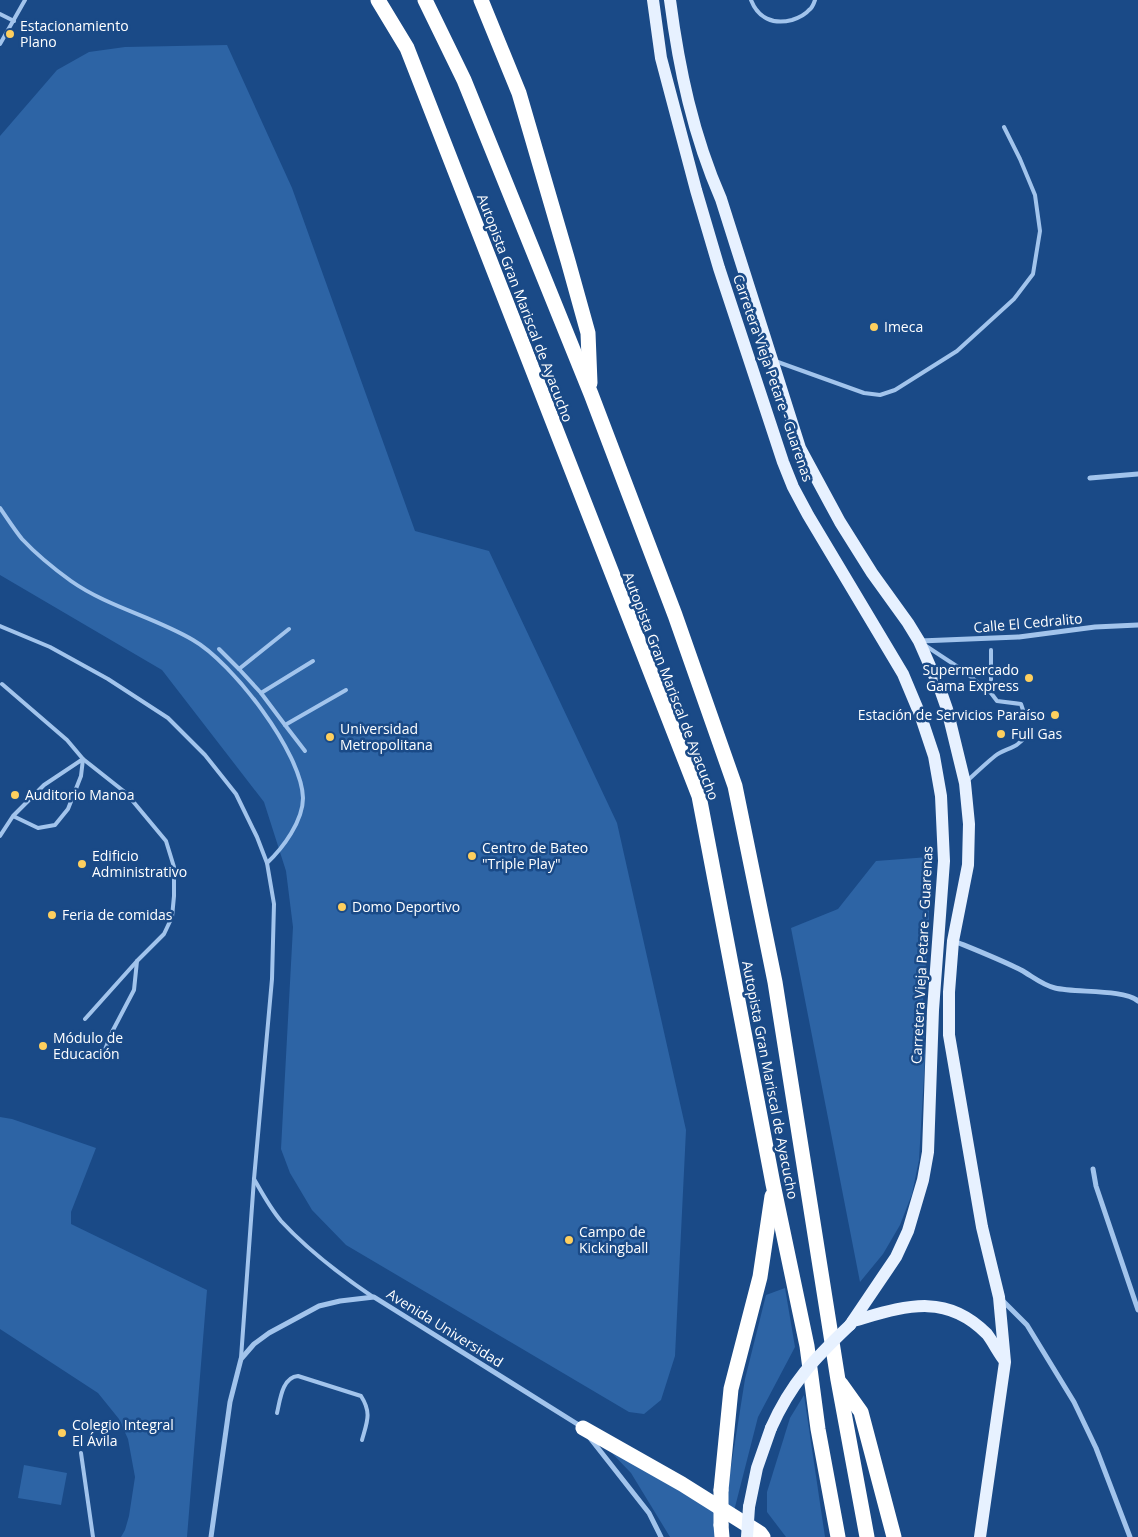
<svg xmlns="http://www.w3.org/2000/svg" width="1138" height="1537" font-family="'Open Sans',sans-serif">
<style>
.green{fill:#2d64a5}
.lines{fill:none;stroke-linecap:round;stroke-linejoin:round}
.lane{stroke:#a2c4ec;stroke-width:4}
.street{stroke:#a2c4ec;stroke-width:5}
.primary{stroke:#e7f1ff;stroke-width:12}
.highway{stroke:#fff;stroke-width:15}
.primary-bridge{stroke:#e7f1ff;stroke-width:12}
.highway-bridge{stroke:#fff;stroke-width:15}
.poi-dot{fill:#fecf5e;stroke:#1a4a87;stroke-width:2}
.labels{text-anchor:middle;stroke-width:5;stroke-linejoin:round;paint-order:stroke}
.poi-label{font-size:14px;fill:#fff;stroke:#1a4a87;text-anchor:start}
.street-label{font-size:14px;fill:#fff;stroke:#1a4a87}
</style>
<rect width="100%" height="100%" fill="#1a4a87"/>
<!-- green -->
<g class="green">
<polygon points="227,45 292,188 415,531 489,551 617,823 686,1130 675,1356 661,1400 644,1414 629,1412 346,1245 312,1210 290,1173 281,1149 293,927 286,871 264,802 162,670 0,575 0,136 57,70 89,52 125,47"/>
<polygon points="929,857 922,898 929,911 929,930 923,994 925,1058 919,1160 912,1194 900,1225 883,1254 860,1282 791,928 838,909 876,861"/>
<polygon points="0,1117 12,1119 96,1148 71,1212 71,1224 207,1290 187,1537 121,1537 125,1530 129,1516 135,1477 128,1439 119,1419 98,1393 0,1329"/>
<polygon points="785,1288 795,1347 758,1417 734,1511 725,1505 745,1379 766,1295"/>
<polygon points="804,1395 825,1537 786,1537 767,1512 767,1492 790,1418"/>
<polygon points="585,1425 715,1511 725,1537 670,1537 631,1473"/>
<polygon points="24,1465 67,1473 61,1505 18,1498"/>
</g>
<g class="lines">
<!-- lane -->
<g class="lane">
<path d="M751 0C758 18 773 25 792 20 798 18 805 15 809 10 812 8 814 3 815 0"/>
<polyline points="0,14 14,21"/>
<polyline points="0,44 25,0"/>
<polyline points="775,361 864,393 880,395 895,390 957,351 1014,299 1033,274 1040,231 1035,195 1020,159 1004,127"/>
<path d="M0 508C7 518 14 529 22 539 36 554 53 568 71 581 108 607 154 617 193 640 232 662 302 753 303 798 303 821 283 848 267 863"/>
<polyline points="0,626 50,647 108,679 168,718 205,755 236,794 257,837 267,863 274,904 272,979 254,1179 241,1358"/>
<polyline points="926,646 961,669 991,693 997,701 1021,704 1025,716"/>
<polyline points="219,649 239,669"/>
<polyline points="2,684 67,740 83,759 126,793 166,841 174,867 174,896 172,917 164,934 137,961 85,1019"/>
<polyline points="261,693 239,669 289,629"/>
<polyline points="991,693 991,650"/>
<polyline points="285,725 261,693 313,661"/>
<polyline points="305,751 285,725 346,690"/>
<path d="M967 781C976 773 985 764 995 756 1005 748 1018 749 1025 736"/>
<polyline points="0,836 13,816 44,785 83,759 81,776 68,809 55,825 38,828 13,816"/>
<polyline points="104,1052 112,1032 134,990 137,961"/>
<path d="M254 1179C262 1193 270 1208 281 1221 306 1248 342 1276 373 1297"/>
<path d="M277 1413C280 1401 282 1377 298 1376L361 1396C372 1413 367 1422 362 1440"/>
<polyline points="81,1453 93,1537"/>
</g>
<!-- street -->
<g class="street">
<polyline points="1090,478 1138,474"/>
<polyline points="920,641 1019,637 1095,627 1138,625"/>
<path d="M954 941C976 950 999 959 1021 970 1032 976 1042 985 1055 988 1075 993 1124 989 1138 1001"/>
<polyline points="1093,1169 1096,1186 1138,1310"/>
<polyline points="1002,1300 1027,1325 1074,1402 1096,1448 1130,1537"/>
<polyline points="590,1438 649,1513 661,1537"/>
<polyline points="211,1537 230,1402 241,1359 254,1344 269,1333 319,1306 340,1301 374,1297 582,1427"/>
</g>
<!-- primary -->
<g class="primary">
<polyline points="653,0 661,58 696,190 719,268 783,462 793,487 808,515 903,674 921,717 934,756 941,796 944,861 933,1010 928,1152 923,1180 908,1231 896,1257 850,1325"/>
<path d="M670 0C679 69 693 135 721 199L800 448 840 522 872 573 908 623 919 641 940 689 947 709 965 783 969 824 968 865 953 941 949 992V1035L982 1227 999 1297 1005 1362 980 1537"/>
<path d="M853 1321C903 1307 945 1291 987 1334 993 1342 998 1352 1004 1360"/>
<polyline points="749,1507 757,1468 771,1428"/>
</g>
<!-- highway -->
<g class="highway">
<polyline points="378,0 407,48 699,796 773,1184 807,1346 818,1429 838,1537"/>
<polyline points="425,0 464,80 591,394 675,615 735,786 775,982 838,1380 867,1537"/>
<polyline points="481,0 519,93 568,261 588,333 590,383"/>
<polyline points="841,1384 861,1412 894,1537"/>
<polyline points="583,1428 682,1484 760,1533 763,1537"/>
<polyline points="721,1490 731,1389 760,1277 772,1196"/>
<polyline points="721,1525 722,1537"/>
</g>
<!-- primary-bridge -->
<g class="primary-bridge">
<path d="M771 1428C791 1383 814 1359 850 1325"/>
<polyline points="747,1537 749,1507"/>
</g>
<!-- highway-bridge -->
<polyline class="highway-bridge" points="721,1525 721,1490"/>
</g>
<!-- markers -->
<g class="poi-dot">
<circle cx="10" cy="34" r="5"/>
<circle cx="874" cy="327" r="5"/>
<circle cx="1029" cy="678" r="5"/>
<circle cx="1055" cy="715" r="5"/>
<circle cx="1001" cy="734" r="5"/>
<circle cx="330" cy="737" r="5"/>
<circle cx="15" cy="795" r="5"/>
<circle cx="472" cy="856" r="5"/>
<circle cx="82" cy="864" r="5"/>
<circle cx="342" cy="907" r="5"/>
<circle cx="52" cy="915" r="5"/>
<circle cx="43" cy="1046" r="5"/>
<circle cx="569" cy="1240" r="5"/>
<circle cx="62" cy="1433" r="5"/>
</g>
<g class="labels">
<!-- poi labels -->
<g class="poi-label">
<text x="20" y="31">Estacionamiento<tspan x="20" dy="16">Plano</tspan></text>
<text x="884" y="332">Imeca</text>
<text x="1019" y="675" text-anchor="end">Supermercado<tspan x="1019" dy="16">Gama Express</tspan></text>
<text x="1045" y="720" text-anchor="end">Estación de Servicios Paraíso</text>
<text x="340" y="734">Universidad<tspan x="340" dy="16">Metropolitana</tspan></text>
<text x="1011" y="739">Full Gas</text>
<text x="25" y="800">Auditorio Manoa</text>
<text x="482" y="853">Centro de Bateo<tspan x="482" dy="16">"Triple Play"</tspan></text>
<text x="92" y="861">Edificio<tspan x="92" dy="16">Administrativo</tspan></text>
<text x="352" y="912">Domo Deportivo</text>
<text x="62" y="920">Feria de comidas</text>
<text x="53" y="1043">Módulo de<tspan x="53" dy="16">Educación</tspan></text>
<text x="579" y="1237">Campo de<tspan x="579" dy="16">Kickingball</tspan></text>
<text x="72" y="1430">Colegio Integral<tspan x="72" dy="16">El Ávila</tspan></text>
</g>
<!-- street labels -->
<g class="street-label">
<text transform="translate(525 308) rotate(69)" y="5">Autopista Gran Mariscal de Ayacucho</text>
<text transform="translate(773 378) rotate(71)" y="5">Carretera Vieja Petare - Guarenas</text>
<text transform="translate(1028 623) rotate(-5)" y="5">Calle El Cedralito</text>
<text transform="translate(671 686) rotate(69)" y="5">Autopista Gran Mariscal de Ayacucho</text>
<text transform="translate(922 955) rotate(-87)" y="5">Carretera Vieja Petare - Guarenas</text>
<text transform="translate(770 1080) rotate(79)" y="5">Autopista Gran Mariscal de Ayacucho</text>
<text transform="translate(445 1328) rotate(32)" y="5">Avenida Universidad</text>
</g>
</g>
</svg>
